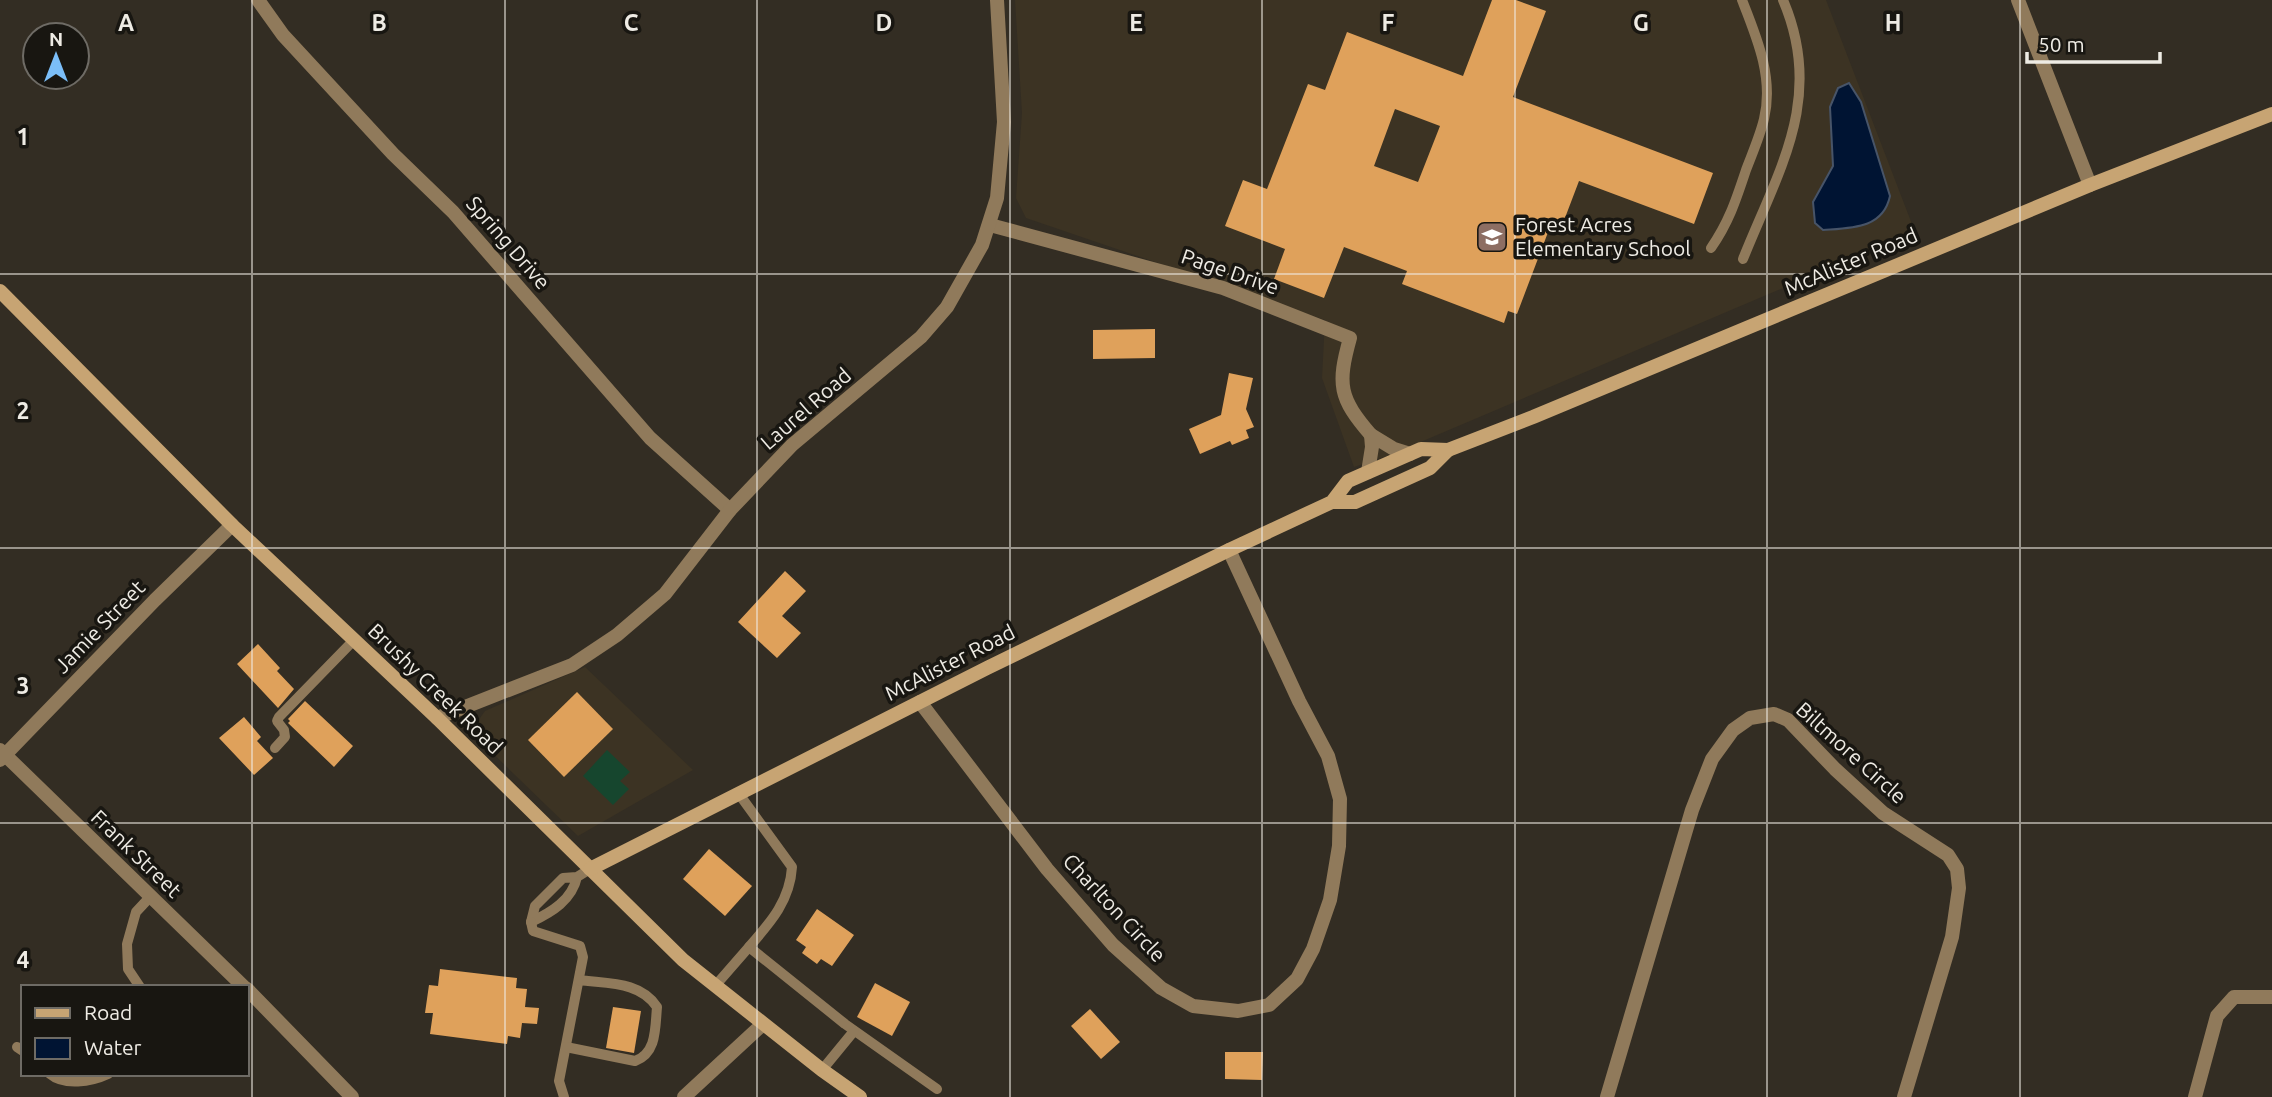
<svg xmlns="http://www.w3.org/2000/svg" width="2272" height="1097" font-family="Ubuntu,sans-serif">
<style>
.built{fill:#3c3323}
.green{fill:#16462e}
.water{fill:#001433;stroke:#475468;stroke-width:2}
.building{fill:#dfa15b;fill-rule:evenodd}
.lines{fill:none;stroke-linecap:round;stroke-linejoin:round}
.lane{stroke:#907a5b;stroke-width:10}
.street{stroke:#907a5b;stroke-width:14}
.secondary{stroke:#c7a473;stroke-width:14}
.grid{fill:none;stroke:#eeebe4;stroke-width:2;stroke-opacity:0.55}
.labels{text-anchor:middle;stroke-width:7;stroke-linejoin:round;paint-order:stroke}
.poi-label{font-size:21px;fill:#eeebe4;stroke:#181611;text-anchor:start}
.street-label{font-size:21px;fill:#eeebe4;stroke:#181611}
.grid-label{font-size:23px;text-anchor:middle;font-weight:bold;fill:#eeebe4;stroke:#181611;stroke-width:7;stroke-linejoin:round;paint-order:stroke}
</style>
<rect width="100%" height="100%" fill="#332d23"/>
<!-- built -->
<g class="built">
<polygon points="1015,0 1826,0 1915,232 1390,455 1354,467 1322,378 1325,320 1026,218 1016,198 1022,113"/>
<polygon points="585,667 693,770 578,836 481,742 478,721 485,711"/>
</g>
<!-- green -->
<polygon class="green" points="607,750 630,772 620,781 629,789 613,805 583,776"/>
<!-- water -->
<path class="water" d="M1849 83 1861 102 1890 196C1883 229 1851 228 1823 230L1815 223 1813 202 1833 166 1830 107 1838 88Z"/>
<!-- building -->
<g class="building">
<path d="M1492 0H1516L1546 11 1513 97 1713 173 1694 224 1579 181 1560 231 1550 227 1517 314 1508 311 1504 323 1402 284 1407 271 1344 247 1324 298 1274 279 1285 249 1225 226 1243 180 1267 189 1308 84 1325 90 1347 32 1463 76ZM1395 109 1440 126 1418 182 1374 166Z"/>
<polygon points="1155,329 1155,358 1093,359 1093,330"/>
<polygon points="1229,373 1253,378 1246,409 1254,427 1246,430 1249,438 1232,445 1230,441 1200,454 1189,429 1221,415"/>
<polygon points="785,571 806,591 782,616 801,633 777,658 738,622"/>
<polygon points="258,644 280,668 277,671 294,689 278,708 237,664"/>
<polygon points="577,692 613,729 564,777 528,740"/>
<polygon points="305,701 353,746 334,767 288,723 290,721 288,719"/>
<polygon points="244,717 261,737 257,741 273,758 254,775 219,738"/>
<polygon points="709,849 752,886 725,916 683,879"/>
<polygon points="817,909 854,935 832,966 821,959 817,964 802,953 806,947 796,940"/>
<polygon points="440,969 517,978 516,988 527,989 525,1007 539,1008 537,1024 522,1023 520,1038 508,1036 507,1044 430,1034 433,1013 425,1013 429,985 438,986"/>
<polygon points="875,983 910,1002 892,1036 857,1017"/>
<polygon points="613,1007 641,1011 634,1053 606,1048"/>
<polygon points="1090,1009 1120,1042 1101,1059 1071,1026"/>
<polygon points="1225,1052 1263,1052 1262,1080 1225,1079"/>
</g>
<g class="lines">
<!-- lane -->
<g class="lane">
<path d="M1711 248C1729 222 1736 200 1746 170 1752 154 1760 136 1764 119 1774 78 1757 38 1742 0"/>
<path d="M1743 259C1779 169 1825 98 1783 0"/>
<polyline points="275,748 285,737 284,730 277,721 279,717 354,640"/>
<path d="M739 794 792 867C790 901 770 923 749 947L845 1024 937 1089"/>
<path d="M577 877C572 900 552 912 531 922L535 906 563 878 577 877 590 869"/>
<polyline points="531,922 533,931 580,946 583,957 559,1081 564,1097"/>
<polyline points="715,986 749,947"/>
<polyline points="140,987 128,969 127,944 136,912 150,897"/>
<polyline points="17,1047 23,1051"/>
<path d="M566 1047 635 1061C657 1053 655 1028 657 1007 640 981 607 984 579 980"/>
<polyline points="822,1070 854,1031"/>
<path d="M50 1074C64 1086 91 1082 108 1074"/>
</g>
<!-- street -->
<g class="street">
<polyline points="258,0 283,35 393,154 453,212 650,438 730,510"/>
<polyline points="2018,0 2090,185"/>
<path d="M990 225 1223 288 1350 338C1337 385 1339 398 1371 435"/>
<polyline points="1368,472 1372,447 1371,435 1394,449 1410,454"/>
<polyline points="920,702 1047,869 1113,945 1161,988 1193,1006 1238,1011 1269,1005 1297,979 1313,949 1330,900 1339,846 1340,799 1328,756 1299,701 1229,550"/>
<polyline points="437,718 572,665 617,635 665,594 730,510 792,445 921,337 947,307 982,245 997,198 1004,122 997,0"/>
<polyline points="0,750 244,987"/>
<polyline points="0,760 155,600 232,525"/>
<polyline points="247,989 352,1097"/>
<polyline points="684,1097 763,1024"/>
<polyline points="1607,1097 1692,810 1712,759 1733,730 1750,718 1774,714 1788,720 1835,769 1883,813 1948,855 1957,869 1959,888 1952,937 1904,1097"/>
<polyline points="2195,1097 2217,1016 2234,997 2272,997"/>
</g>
<!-- secondary -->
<g class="secondary">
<polyline points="0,291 232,525 437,718 683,960 822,1070 860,1097"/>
<polyline points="1448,450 1533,417 2090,185 2272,114"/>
<polyline points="590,869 987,668 1229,550 1332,502 1355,502 1430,468 1448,450 1421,449 1348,481 1332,502"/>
</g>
</g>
<!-- grid -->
<path class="grid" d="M252 0V1097M505 0V1097M757 0V1097M1010 0V1097M1262 0V1097M1515 0V1097M1767 0V1097M2020 0V1097M0 274H2272M0 548H2272M0 823H2272"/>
<!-- icons -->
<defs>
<g id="school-square" transform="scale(1.575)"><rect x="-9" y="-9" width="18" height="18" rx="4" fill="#8d6e63" stroke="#181611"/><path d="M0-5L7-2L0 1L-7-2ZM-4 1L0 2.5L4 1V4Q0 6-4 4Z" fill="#fff"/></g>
</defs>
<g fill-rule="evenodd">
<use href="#school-square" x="1492" y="237"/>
</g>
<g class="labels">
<!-- poi labels -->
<g class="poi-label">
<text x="1515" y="232">Forest Acres<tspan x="1515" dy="24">Elementary School</tspan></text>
</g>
<!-- street labels -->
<g class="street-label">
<text transform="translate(508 243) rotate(49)" y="7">Spring Drive</text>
<text transform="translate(1851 262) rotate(-23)" y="7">McAlister Road</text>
<text transform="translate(1230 272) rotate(19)" y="7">Page Drive</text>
<text transform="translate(806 409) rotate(-41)" y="7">Laurel Road</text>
<text transform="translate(100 627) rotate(-46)" y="7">Jamie Street</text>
<text transform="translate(950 663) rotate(-27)" y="7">McAlister Road</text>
<text transform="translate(435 689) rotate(44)" y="7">Brushy Creek Road</text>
<text transform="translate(1851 753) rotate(42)" y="7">Biltmore Circle</text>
<text transform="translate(136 854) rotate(44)" y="7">Frank Street</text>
<text transform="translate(1114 908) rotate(47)" y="7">Charlton Circle</text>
</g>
</g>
<g class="grid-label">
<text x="126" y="31">A</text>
<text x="379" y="31">B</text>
<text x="631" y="31">C</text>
<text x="884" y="31">D</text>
<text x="1136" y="31">E</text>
<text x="1388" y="31">F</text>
<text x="1641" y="31">G</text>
<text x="1893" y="31">H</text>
<text x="23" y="145">1</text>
<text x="23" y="419">2</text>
<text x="23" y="694">3</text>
<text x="23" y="968">4</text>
</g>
<!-- legend -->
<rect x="21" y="985" width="228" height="91" fill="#181611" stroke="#6e6b65" stroke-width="2"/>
<rect x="35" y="1008" width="35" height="10" fill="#c7a473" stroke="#6e6b65" stroke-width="2"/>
<text x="84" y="1020" font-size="21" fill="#eeebe4">Road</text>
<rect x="35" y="1038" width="35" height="21" fill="#001433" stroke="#6e6b65" stroke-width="2"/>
<text x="84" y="1055" font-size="21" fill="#eeebe4">Water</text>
<!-- north arrow -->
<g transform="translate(56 56)"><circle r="33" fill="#181611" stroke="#6e6b65" stroke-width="2"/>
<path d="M0-5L12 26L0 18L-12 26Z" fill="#7bbef8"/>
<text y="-10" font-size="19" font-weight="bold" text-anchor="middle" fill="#eeebe4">N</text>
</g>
<!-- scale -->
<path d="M2027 52v10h133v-10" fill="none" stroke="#eeebe4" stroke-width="3.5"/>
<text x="2038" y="52" font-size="21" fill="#eeebe4" stroke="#181611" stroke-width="5" paint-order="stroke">50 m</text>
</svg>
